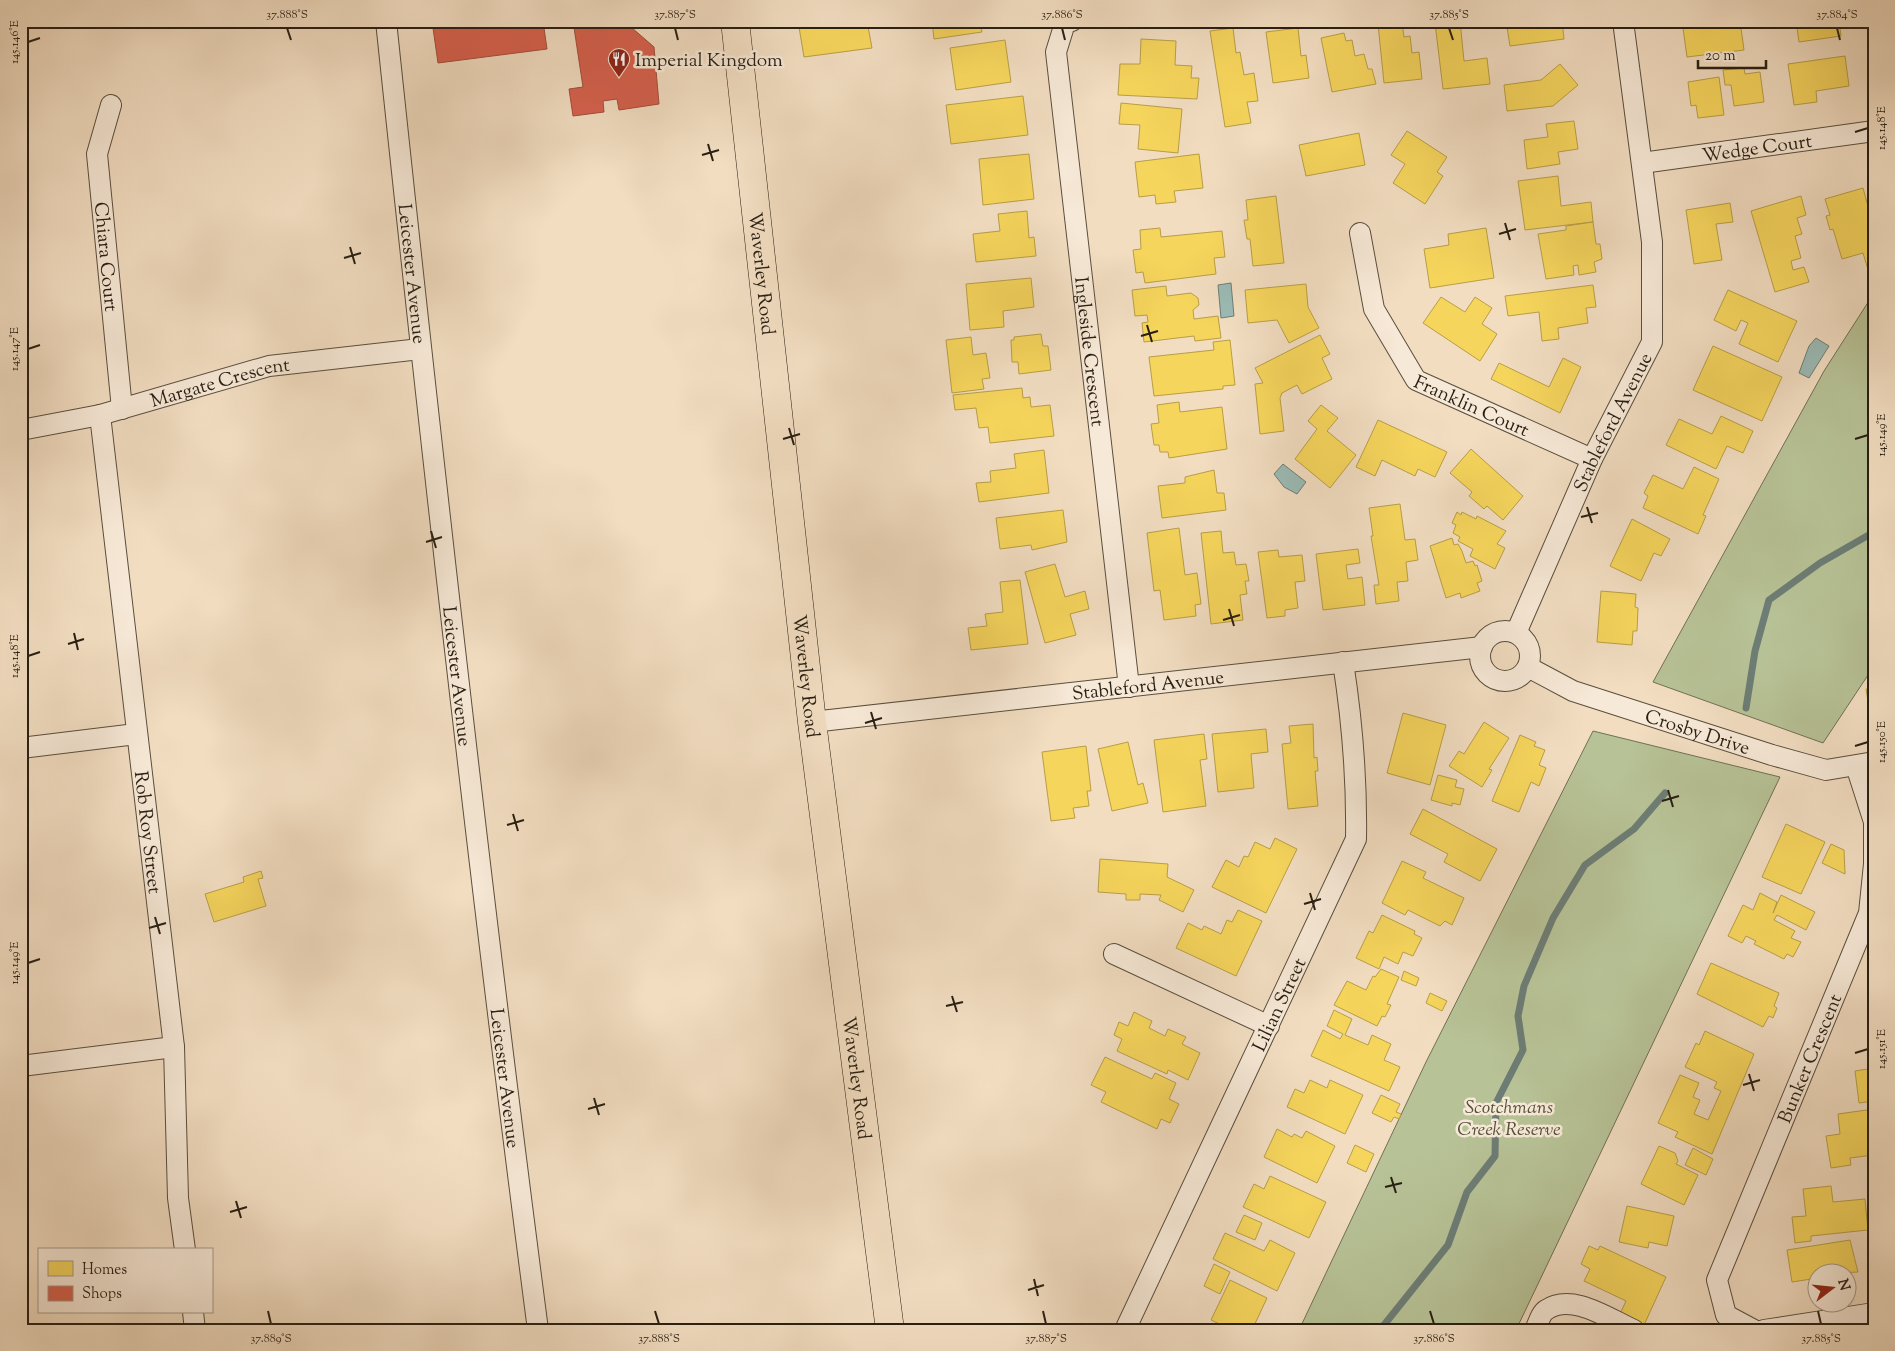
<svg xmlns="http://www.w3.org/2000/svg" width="1895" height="1351" font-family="'Sorts Mill Goudy',serif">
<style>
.green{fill:#b7c296;stroke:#707054}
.water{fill:#9bbbb6;stroke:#6d7d75}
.homes{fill:#f6d55c;stroke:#b89e46}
.shops{fill:#d6604d;stroke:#a24c3c}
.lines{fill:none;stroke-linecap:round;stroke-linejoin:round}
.stream{stroke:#6d7d75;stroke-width:7}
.minor-casing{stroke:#5a4e3e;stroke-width:22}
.primary-casing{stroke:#281f13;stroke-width:29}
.minor{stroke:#f7e9d7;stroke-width:20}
.primary{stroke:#f2ddc1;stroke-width:28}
.ticks{fill:none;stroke:#281f13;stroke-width:2}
.labels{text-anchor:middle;stroke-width:5;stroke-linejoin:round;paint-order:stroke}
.poi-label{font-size:19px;fill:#281f13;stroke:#f7e9d7;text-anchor:start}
.street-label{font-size:19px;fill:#281f13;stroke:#f7e9d7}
.park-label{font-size:19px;font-style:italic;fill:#53503a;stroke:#f7e9d7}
.neatline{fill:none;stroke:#281f13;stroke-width:2}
.ticks-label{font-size:12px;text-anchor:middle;fill:#281f13}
</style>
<rect width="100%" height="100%" fill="#f2ddc1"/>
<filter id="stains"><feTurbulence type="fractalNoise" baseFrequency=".004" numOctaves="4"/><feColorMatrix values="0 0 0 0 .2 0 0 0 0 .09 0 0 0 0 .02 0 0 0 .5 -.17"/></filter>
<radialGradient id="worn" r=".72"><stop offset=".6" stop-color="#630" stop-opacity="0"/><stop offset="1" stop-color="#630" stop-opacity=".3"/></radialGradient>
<!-- green -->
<g class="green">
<polygon points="1874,293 1874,666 1823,743 1653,682 1824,371"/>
<polygon points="1593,731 1780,777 1516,1330 1299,1330 1426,1062"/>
</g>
<!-- water -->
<g class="water">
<polygon points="1231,283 1234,316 1221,318 1218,285"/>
<polygon points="1816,338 1829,346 1809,378 1799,373 1809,346"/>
<polygon points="1283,464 1306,482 1297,494 1284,487 1274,474"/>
</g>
<!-- homes -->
<g class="homes">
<polygon points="798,21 867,21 872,48 804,57"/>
<polygon points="932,21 980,21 982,32 934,39"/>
<polygon points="1460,21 1464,61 1487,58 1490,84 1443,89 1435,23"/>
<polygon points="1506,21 1562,21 1564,39 1510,46"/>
<polygon points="1682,21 1740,21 1744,50 1687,57"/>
<polygon points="1796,21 1839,21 1841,36 1799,42"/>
<polygon points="1402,22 1404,37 1410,36 1412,53 1419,52 1422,79 1384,83 1378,24"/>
<polygon points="1233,28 1236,53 1240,52 1244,75 1254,73 1258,101 1247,102 1251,123 1225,127 1210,31"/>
<polygon points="1298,28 1301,56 1306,55 1309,78 1273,83 1266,32"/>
<polygon points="1344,33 1346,41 1352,40 1355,56 1364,54 1368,69 1372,69 1376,84 1332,92 1321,38"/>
<polygon points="1141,39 1176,41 1175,65 1192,66 1191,78 1199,78 1197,99 1118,95 1120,64 1140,64"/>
<polygon points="1005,40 1011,82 956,90 950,48"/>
<polygon points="1845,56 1849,86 1816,91 1817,102 1794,105 1788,64"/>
<polygon points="1560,64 1578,85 1553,106 1507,111 1504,85 1541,80"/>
<polygon points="1744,68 1745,74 1760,72 1764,102 1734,106 1731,85 1725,85 1723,70"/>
<polygon points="1719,77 1724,115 1698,118 1696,105 1691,106 1688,82"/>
<polygon points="1023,96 1028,135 951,144 946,105"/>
<polygon points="1121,103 1182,109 1178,153 1138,149 1140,125 1119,124"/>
<polygon points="1574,121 1578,149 1558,152 1560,164 1527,169 1524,140 1548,137 1546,124"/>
<polygon points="1407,131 1447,157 1437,172 1443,176 1425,204 1393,183 1405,164 1391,155"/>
<polygon points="1359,133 1365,165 1306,176 1299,145"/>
<polygon points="1029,154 1034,199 983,205 979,159"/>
<polygon points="1199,154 1203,188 1174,191 1176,202 1156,204 1155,195 1139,197 1135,162"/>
<polygon points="1558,176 1561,206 1591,202 1593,222 1525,230 1518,181"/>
<polygon points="1863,188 1874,228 1874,272 1869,273 1863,253 1842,259 1833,229 1830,230 1826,216 1830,215 1825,199"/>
<polygon points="1276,196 1284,263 1253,266 1250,239 1247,239 1244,220 1248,220 1246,200"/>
<polygon points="1801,196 1806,215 1797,218 1802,234 1795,236 1801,258 1791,261 1793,270 1804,267 1809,282 1775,292 1751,211"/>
<polygon points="1730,203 1733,222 1716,224 1722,260 1694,264 1686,210"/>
<polygon points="1027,211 1029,238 1034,237 1036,256 976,262 973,234 1000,231 998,214"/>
<polygon points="1593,222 1596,244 1600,244 1602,259 1594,262 1596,272 1579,275 1578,265 1573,266 1574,275 1546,279 1538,234 1566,230 1566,226"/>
<polygon points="1160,228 1161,237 1222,231 1225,257 1214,258 1216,274 1145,283 1143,272 1136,273 1133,250 1141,249 1140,230"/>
<polygon points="1486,228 1494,278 1430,288 1424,249 1449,245 1448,234"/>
<polygon points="1031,278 1034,307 1003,311 1004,327 970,330 966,284"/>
<polygon points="1306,284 1308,307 1319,328 1289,343 1277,320 1248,323 1245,290"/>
<polygon points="1593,285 1596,307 1586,308 1588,323 1558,328 1559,339 1542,341 1539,312 1508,316 1505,296"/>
<polygon points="1166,286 1167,296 1191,293 1198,298 1199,305 1193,310 1194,319 1218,316 1221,338 1195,341 1194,336 1144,342 1142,323 1148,322 1147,315 1135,316 1132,290"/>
<polygon points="1728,290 1797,321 1778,362 1739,344 1748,323 1741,320 1736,331 1714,320"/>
<polygon points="1441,297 1465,312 1475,297 1492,308 1482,324 1497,334 1480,361 1423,323"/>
<polygon points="1041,334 1043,346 1048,346 1051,370 1019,374 1018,362 1012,362 1011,340 1014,340 1014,337"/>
<polygon points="1320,335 1330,354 1322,358 1332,379 1302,394 1297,385 1282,393 1280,398 1284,431 1260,434 1255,384 1263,383 1255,368"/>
<polygon points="971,337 973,355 986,353 990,378 982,379 984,389 952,393 946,340"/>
<polygon points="1230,340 1235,385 1223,386 1223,389 1154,396 1149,357 1214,350 1213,342"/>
<polygon points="1713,346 1782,377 1762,421 1693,390"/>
<polygon points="1563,358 1581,367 1560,413 1491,379 1499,363 1549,387"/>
<polygon points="1022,388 1023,398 1030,397 1031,407 1050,405 1054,436 990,443 988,427 979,428 976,408 955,410 953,395"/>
<polygon points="1179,402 1180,412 1222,407 1227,449 1169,458 1168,452 1160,452 1159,445 1154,445 1151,424 1159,423 1157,405"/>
<polygon points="1321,405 1338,418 1327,431 1356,455 1330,488 1295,459 1317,429 1308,421"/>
<polygon points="1721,416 1753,431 1743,453 1727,446 1716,469 1666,445 1679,419 1712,434"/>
<polygon points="1378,420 1447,452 1435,477 1418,469 1415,476 1382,460 1375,476 1356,467"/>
<polygon points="1471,449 1523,496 1503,520 1487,506 1484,509 1469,496 1472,492 1450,473"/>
<polygon points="1044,450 1049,493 979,502 976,483 991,482 990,471 1016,468 1014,454"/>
<polygon points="1694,467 1719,479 1703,515 1706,516 1698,534 1643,508 1648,496 1644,493 1653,475 1683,489"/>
<polygon points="1214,470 1217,493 1224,493 1226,510 1162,518 1158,486 1185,483 1185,477"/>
<polygon points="1400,504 1405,540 1415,539 1418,560 1406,562 1408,581 1397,582 1399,601 1376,604 1374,585 1379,585 1371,536 1373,536 1369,508"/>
<polygon points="1063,510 1067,542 1032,550 1031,545 1000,549 996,518"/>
<polygon points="1457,512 1461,515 1462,512 1476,519 1477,516 1506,531 1497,544 1505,548 1495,569 1470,556 1473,549 1458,541 1460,537 1453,533 1456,525 1452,523"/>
<polygon points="1632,519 1670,539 1661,556 1654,553 1641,581 1610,566"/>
<polygon points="1179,528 1185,575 1197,573 1201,604 1195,605 1196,616 1164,620 1160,590 1154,591 1147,533"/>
<polygon points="1221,531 1223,553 1234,552 1236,565 1246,564 1249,581 1245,581 1247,594 1240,595 1243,620 1211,624 1201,533"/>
<polygon points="1452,538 1454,545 1458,544 1462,551 1466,563 1473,561 1475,566 1477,565 1482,581 1477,583 1480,591 1461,598 1460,593 1446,598 1430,546"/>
<polygon points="1358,549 1360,563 1346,565 1348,579 1362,577 1365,605 1323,610 1316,554"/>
<polygon points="1278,550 1279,557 1302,555 1305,581 1295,582 1298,608 1285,610 1285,616 1267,618 1258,552"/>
<polygon points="1055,564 1065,597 1085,591 1089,609 1070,614 1076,635 1045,643 1025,572"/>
<polygon points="1020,580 1028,644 971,650 968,628 987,626 985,614 1003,612 1000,582"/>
<polygon points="1601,591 1636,594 1635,607 1638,608 1637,631 1633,631 1632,645 1597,642"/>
<polygon points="1874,688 1874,713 1870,713 1866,689"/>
<polygon points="1403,713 1446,725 1430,785 1387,773"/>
<polygon points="1484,722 1509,738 1489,769 1492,770 1482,787 1449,766 1459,751 1464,754"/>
<polygon points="1313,724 1314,758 1317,757 1318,771 1315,771 1318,806 1288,809 1282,744 1291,743 1289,726"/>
<polygon points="1266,729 1268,752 1251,754 1254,788 1218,792 1212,734"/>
<polygon points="1204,734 1207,759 1200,760 1206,806 1163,812 1154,740"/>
<polygon points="1520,735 1536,742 1534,746 1545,750 1539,765 1546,768 1539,786 1531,782 1519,812 1492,801"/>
<polygon points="1128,742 1138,785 1143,783 1148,803 1112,811 1098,749"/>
<polygon points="1086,746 1091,791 1087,791 1089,806 1073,808 1075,818 1051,821 1042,752"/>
<polygon points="1438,775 1457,780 1455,787 1464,789 1460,805 1452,803 1452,806 1431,800"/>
<polygon points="1423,809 1497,849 1480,881 1444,862 1448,854 1410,834"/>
<polygon points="1786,824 1825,842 1801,894 1762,877"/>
<polygon points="1275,838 1297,849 1266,913 1212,887 1226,860 1239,867 1244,856 1248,857 1255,842 1270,849"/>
<polygon points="1831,844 1844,850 1845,874 1822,863"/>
<polygon points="1100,859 1168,864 1167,877 1194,890 1183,912 1159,900 1161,895 1140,894 1140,900 1126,900 1126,894 1098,892"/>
<polygon points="1402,861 1426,872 1423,878 1464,898 1452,925 1445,921 1440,926 1408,910 1405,915 1382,903"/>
<polygon points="261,871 263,878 258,879 266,906 214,922 205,894 244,882 243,877"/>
<polygon points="1760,893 1777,902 1773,913 1781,895 1815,912 1806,930 1777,915 1774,920 1795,931 1791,938 1801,942 1793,957 1787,954 1784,959 1754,944 1756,941 1746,936 1742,943 1728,936 1743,905 1753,910"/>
<polygon points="1238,910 1262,921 1236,976 1176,948 1188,923 1202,930 1204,926 1221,934 1227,920 1232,922"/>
<polygon points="1382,915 1415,931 1414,934 1422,938 1413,956 1403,952 1398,964 1384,957 1379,969 1356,958 1369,931 1373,933"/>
<polygon points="1711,963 1779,993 1774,1006 1777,1008 1773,1018 1769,1016 1763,1027 1697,994"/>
<polygon points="1381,969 1399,977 1387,1004 1391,1005 1385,1017 1382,1016 1377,1026 1334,1005 1347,981 1366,990 1373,976 1375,977"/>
<polygon points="1404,971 1419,978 1416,986 1401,980"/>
<polygon points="1430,993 1447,1001 1442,1011 1426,1003"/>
<polygon points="1334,1010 1352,1019 1345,1035 1368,1045 1372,1035 1391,1044 1384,1060 1400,1067 1389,1091 1311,1056 1323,1030 1340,1039 1343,1034 1327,1026"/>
<polygon points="1134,1012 1152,1021 1149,1028 1165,1036 1168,1029 1186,1037 1182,1044 1200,1053 1188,1080 1168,1070 1167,1074 1117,1051 1122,1039 1114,1035 1119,1022 1128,1026"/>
<polygon points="1705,1031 1754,1054 1712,1154 1675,1137 1678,1132 1658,1123 1680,1075 1699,1083 1693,1097 1700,1100 1694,1114 1708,1120 1721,1091 1714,1088 1717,1082 1685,1067 1696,1043 1699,1045"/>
<polygon points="1105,1057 1152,1079 1155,1073 1176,1083 1169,1099 1179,1104 1170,1123 1161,1119 1157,1129 1101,1102 1106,1092 1091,1085"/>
<polygon points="1874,1068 1874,1101 1859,1103 1855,1071"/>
<polygon points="1310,1080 1327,1088 1330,1080 1363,1095 1345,1134 1287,1107 1295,1089 1304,1093"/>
<polygon points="1381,1095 1400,1104 1396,1112 1401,1114 1399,1119 1394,1117 1391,1122 1372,1113"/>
<polygon points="1874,1109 1874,1137 1870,1137 1873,1155 1850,1158 1851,1165 1831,1168 1826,1136 1840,1134 1838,1114"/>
<polygon points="1277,1129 1292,1137 1294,1134 1302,1138 1306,1131 1335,1146 1317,1183 1264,1157"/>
<polygon points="1355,1145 1374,1154 1366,1172 1347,1163"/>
<polygon points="1659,1146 1675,1153 1678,1161 1676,1164 1698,1175 1684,1205 1641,1184"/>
<polygon points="1693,1148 1713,1159 1706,1175 1685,1165"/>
<polygon points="1270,1176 1326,1202 1309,1238 1243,1207 1254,1184 1264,1189"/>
<polygon points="1831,1186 1833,1202 1865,1199 1868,1230 1811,1236 1811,1241 1795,1243 1792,1217 1806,1216 1803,1189"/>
<polygon points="1627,1206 1674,1216 1667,1246 1649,1242 1648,1248 1619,1242"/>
<polygon points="1244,1215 1262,1223 1255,1240 1236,1232"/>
<polygon points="1225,1233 1264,1251 1270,1240 1295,1253 1277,1291 1213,1259"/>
<polygon points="1850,1240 1858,1272 1818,1274 1818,1278 1792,1282 1787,1250"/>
<polygon points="1589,1246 1598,1250 1600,1246 1666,1277 1644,1325 1620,1314 1626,1301 1584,1281 1590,1269 1581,1264"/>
<polygon points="1214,1264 1230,1272 1220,1294 1204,1286"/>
<polygon points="1230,1280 1267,1298 1252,1330 1232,1330 1211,1320"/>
</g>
<!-- shops -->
<g class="shops">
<polygon points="432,21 543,21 547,49 438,63"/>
<polygon points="573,21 624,21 654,47 659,104 619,110 617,99 603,101 604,112 573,116 569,89 583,87"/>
</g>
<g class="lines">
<!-- stream -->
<g class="stream">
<polyline points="1746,708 1755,651 1769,600 1820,563 1874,532"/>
<polyline points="1380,1330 1448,1245 1467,1192 1495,1156 1496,1103 1523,1050 1518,1016 1524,986 1553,918 1585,865 1634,829 1665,793"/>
</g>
<!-- minor casing -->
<g class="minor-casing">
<g id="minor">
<path id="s1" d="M386 21C432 458 481 894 538 1330"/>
<path id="s2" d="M1072 21 1065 23 1056 52 1129 687"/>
<path id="s3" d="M111 105 97 154 122 409"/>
<path id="s4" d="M1642 163 1874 131"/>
<path id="s5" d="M1360 233 1374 309 1416 380 1592 459"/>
<path id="s6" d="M100 415 174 1047 178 1198 185 1250"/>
<path id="s7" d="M21 430 100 415 269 366 420 349"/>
<circle cx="1505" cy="656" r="25"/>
<path id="s8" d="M1516 633 1592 459 1652 342V242L1623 21"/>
<path id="s9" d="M1528 667 1573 691 1772 755 1826 770 1874 762"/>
<path id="s10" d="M812 722 1482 647"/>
<polyline points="21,748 136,734"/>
<polyline points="1114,954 1269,1026"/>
<polyline points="21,1066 174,1047"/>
<polyline points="193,1312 195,1330"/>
<path id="s11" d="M1125 1330 1356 839C1357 780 1352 720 1343 662"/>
<path d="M1535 1330C1538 1324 1541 1313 1546 1310 1572 1292 1609 1319 1634 1330"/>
<path id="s12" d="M1754 1330 1726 1315 1717 1280 1869 913 1874 864V822L1856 766"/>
<polyline points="1764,1330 1874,1313"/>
</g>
</g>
<!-- primary casing -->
<g class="primary-casing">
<g id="primary">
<path id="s13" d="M735 21 812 722 890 1330"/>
</g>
</g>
<!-- minor -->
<use href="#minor" class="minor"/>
<!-- primary -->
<use href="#primary" class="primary"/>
</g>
<!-- ticks -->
<path class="ticks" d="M287 28 291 40M675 28 678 40M1062 28 1065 40M1449 28 1453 40M1837 28 1840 40M28 42 40 38M1855 132 1868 128M708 144 713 161M702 155 719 150M1505 223 1510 240M1499 234 1516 229M350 247 355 264M344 258 361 253M1147 325 1152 342M1141 336 1158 331M28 349 40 345M789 428 794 445M783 439 800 434M1855 439 1868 435M1587 507 1592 523M1581 517 1598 513M431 531 436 548M426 542 442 537M1229 609 1234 626M1223 620 1240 615M74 633 78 650M68 644 84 639M28 656 40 652M871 712 876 729M865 723 882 718M1855 746 1868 742M1668 790 1673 807M1662 801 1679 796M513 814 518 831M507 825 524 820M1310 893 1315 910M1304 904 1321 899M155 917 160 934M149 928 166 923M28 963 40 959M952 996 957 1012M946 1006 963 1002M1855 1053 1868 1049M1749 1074 1754 1091M1743 1085 1760 1080M594 1098 599 1115M588 1109 605 1104M1391 1177 1396 1193M1385 1187 1402 1183M236 1201 241 1218M230 1212 247 1207M1034 1279 1038 1296M1028 1290 1044 1285M268 1311 271 1324M655 1311 659 1324M1043 1311 1046 1324M1430 1311 1434 1324M1818 1311 1821 1324"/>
<!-- icons -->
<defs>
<g id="restaurant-pin" transform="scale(1.125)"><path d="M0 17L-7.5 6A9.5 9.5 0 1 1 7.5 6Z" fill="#8f2418" stroke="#f7e9d7"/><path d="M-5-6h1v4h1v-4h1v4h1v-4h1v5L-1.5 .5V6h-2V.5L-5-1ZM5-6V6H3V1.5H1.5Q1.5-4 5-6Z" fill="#fff"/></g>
</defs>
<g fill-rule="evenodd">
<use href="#restaurant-pin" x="619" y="59"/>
</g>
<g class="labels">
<!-- poi labels -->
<g class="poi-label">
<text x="635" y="66">Imperial Kingdom</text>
</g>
<!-- street labels -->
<g class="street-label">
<text dy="7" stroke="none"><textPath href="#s4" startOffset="116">Wedge Court</textPath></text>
<text dy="7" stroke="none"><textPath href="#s3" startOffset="154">Chiara Court</textPath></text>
<text dy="7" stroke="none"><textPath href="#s1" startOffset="254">Leicester Avenue</textPath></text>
<text dy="7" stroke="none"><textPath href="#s13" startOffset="254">Waverley Road</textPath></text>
<text dy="7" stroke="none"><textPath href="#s2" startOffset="339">Ingleside Crescent</textPath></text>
<text dy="7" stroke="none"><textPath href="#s7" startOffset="205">Margate Crescent</textPath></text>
<text dy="7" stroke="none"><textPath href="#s5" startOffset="221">Franklin Court</textPath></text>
<text dy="7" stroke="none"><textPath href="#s8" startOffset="232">Stableford Avenue</textPath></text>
<text dy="7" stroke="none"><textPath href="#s1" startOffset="659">Leicester Avenue</textPath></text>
<text dy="7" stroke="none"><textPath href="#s13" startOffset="659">Waverley Road</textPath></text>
<text dy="7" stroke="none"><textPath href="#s10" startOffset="338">Stableford Avenue</textPath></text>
<text dy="7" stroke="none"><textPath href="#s9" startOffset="182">Crosby Drive</textPath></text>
<text dy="7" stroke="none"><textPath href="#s6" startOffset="420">Rob Roy Street</textPath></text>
<text dy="7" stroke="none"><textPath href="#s11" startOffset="360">Lilian Street</textPath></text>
<text dy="7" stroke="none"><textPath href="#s12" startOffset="308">Bunker Crescent</textPath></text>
<text dy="7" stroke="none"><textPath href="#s1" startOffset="1064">Leicester Avenue</textPath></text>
<text dy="7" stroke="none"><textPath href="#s13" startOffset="1064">Waverley Road</textPath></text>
</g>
<!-- park labels -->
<g class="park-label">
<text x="1509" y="1113">Scotchmans<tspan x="1509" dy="22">Creek Reserve</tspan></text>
</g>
</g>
<!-- margin -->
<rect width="1895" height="1351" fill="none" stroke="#f2ddc1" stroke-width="55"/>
<!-- legend -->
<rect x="38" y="1248" width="175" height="65" fill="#f7e9d7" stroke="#a49889"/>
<rect x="48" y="1261" width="25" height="15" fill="#f6d55c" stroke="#a49889"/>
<text x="82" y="1274" font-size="15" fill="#281f13">Homes</text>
<rect x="48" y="1286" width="25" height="15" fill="#d6604d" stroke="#a49889"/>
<text x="82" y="1298" font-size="15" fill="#281f13">Shops</text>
<!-- north arrow -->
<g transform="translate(1832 1288) rotate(74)"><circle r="24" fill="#f7e9d7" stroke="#a49889"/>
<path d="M0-4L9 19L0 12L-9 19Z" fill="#8f2418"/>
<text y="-8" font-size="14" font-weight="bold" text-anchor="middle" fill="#281f13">N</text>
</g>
<!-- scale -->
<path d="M1698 60v8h68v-8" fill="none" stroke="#281f13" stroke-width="2.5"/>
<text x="1705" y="60" font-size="15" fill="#281f13" stroke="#f7e9d7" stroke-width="4" paint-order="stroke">20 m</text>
<rect x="28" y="28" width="1840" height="1296" class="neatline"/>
<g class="ticks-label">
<text x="287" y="18">37.888°S</text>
<text x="675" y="18">37.887°S</text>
<text x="1062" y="18">37.886°S</text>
<text x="1449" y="18">37.885°S</text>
<text x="1837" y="18">37.884°S</text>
<text transform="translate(14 42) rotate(-90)" y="4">145.146°E</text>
<text transform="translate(1881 128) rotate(-90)" y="4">145.148°E</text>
<text transform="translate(14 349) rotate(-90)" y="4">145.147°E</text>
<text transform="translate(1881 435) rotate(-90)" y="4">145.149°E</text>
<text transform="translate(14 656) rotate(-90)" y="4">145.148°E</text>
<text transform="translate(1881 742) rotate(-90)" y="4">145.150°E</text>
<text transform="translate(14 963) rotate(-90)" y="4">145.149°E</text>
<text transform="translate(1881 1049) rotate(-90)" y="4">145.151°E</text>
<text x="271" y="1342">37.889°S</text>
<text x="659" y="1342">37.888°S</text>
<text x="1046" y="1342">37.887°S</text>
<text x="1434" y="1342">37.886°S</text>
<text x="1821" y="1342">37.885°S</text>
</g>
<rect width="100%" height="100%" filter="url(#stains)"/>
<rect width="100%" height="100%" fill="url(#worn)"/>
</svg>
